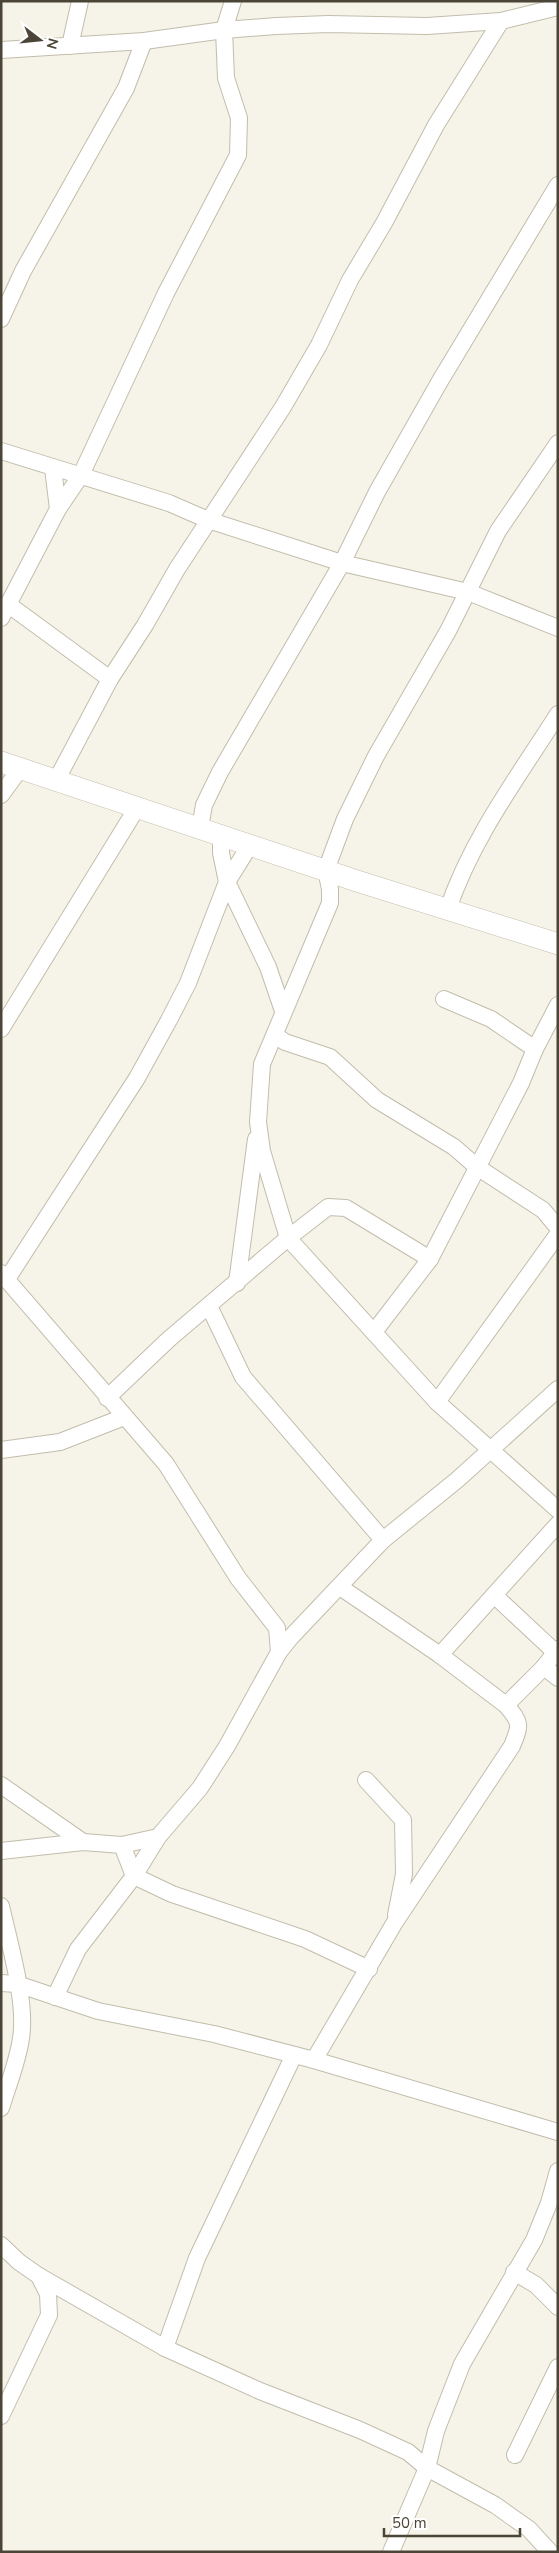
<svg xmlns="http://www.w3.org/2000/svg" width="559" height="2553" font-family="'Nunito Sans',sans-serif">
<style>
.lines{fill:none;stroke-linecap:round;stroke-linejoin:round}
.minor-casing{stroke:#c2bdab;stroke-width:18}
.tertiary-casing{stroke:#c2bdab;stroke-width:22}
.minor{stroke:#fff;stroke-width:16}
.tertiary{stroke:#fff;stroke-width:21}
</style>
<rect width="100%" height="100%" fill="#f6f3e9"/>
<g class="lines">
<!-- minor casing -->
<g class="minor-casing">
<g id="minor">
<polyline points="70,46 80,1"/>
<polyline points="1,50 144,41 224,30 276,26 328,24 427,26 501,21 558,7"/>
<polyline points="1,319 23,271 126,88 144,41"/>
<polyline points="558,443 498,531 448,631 376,756 345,819 326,870 330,889 330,903 262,1064 258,1122 262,1151 288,1238 437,1402 558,1510"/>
<polyline points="1,451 169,503 208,520 342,563 468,592 558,628"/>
<polyline points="53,468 58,509"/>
<polyline points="9,605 110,679"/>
<polyline points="1,618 58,509 81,475 166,293 238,155 239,118 226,78 224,30 233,1"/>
<polyline points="57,779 110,679 145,625 177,569 283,407 319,345 350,280 384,223 436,125 501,21"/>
<polyline points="1,795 20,769"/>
<polyline points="200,828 204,805 220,772 342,563 377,492 440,381 558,185"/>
<polyline points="221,835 221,853 227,882 268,967 283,1011"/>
<path d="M448 909C472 838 518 777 558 714"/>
<polyline points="1,1029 138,806"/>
<polyline points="275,1035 285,1042 330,1057 377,1100 454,1147 477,1167 543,1210 558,1228"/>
<polyline points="535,1049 558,1005"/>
<polyline points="1,1273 166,1464 238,1578 277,1628 279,1652"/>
<polyline points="7,1279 137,1078 169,1020 188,983 227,882 250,845"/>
<polyline points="237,1283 256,1139"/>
<polyline points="209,1306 243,1377 383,1540"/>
<polyline points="374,1332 430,1259 521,1083 535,1049 491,1019 444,999"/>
<polyline points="107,1398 169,1339 288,1238 328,1207 346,1208 430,1259"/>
<polyline points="437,1402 558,1234"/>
<polyline points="1,1450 60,1442 124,1417"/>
<polyline points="340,1587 440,1655 506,1705 544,1667 558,1649"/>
<polyline points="494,1595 555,1652"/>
<polyline points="440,1655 558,1524"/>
<polyline points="544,1667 558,1678"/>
<polyline points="366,1780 403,1820 404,1874 396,1915"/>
<polyline points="1,1785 83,1842"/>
<polyline points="122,1845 134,1876 172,1894 305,1939 369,1969"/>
<polyline points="1,1851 83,1842 122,1845 158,1837"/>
<path d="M1 1906C9 1942 27 2002 21 2038 18 2061 8 2085 1 2108"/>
<polyline points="1,1983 17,1984 98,2011 214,2034 314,2060 558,2132"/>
<polyline points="55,1997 78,1949 134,1876 158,1837 200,1788 227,1746 279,1652 291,1637 383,1540 457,1480 558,1389"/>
<path d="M314 2060 395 1922 512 1746C521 1724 521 1723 506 1705"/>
<polyline points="1,2245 19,2262 39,2276 165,2348 260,2391 360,2430 408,2452 427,2468 495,2505 529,2529 550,2552"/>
<polyline points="514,2272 536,2285 558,2307"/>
<polyline points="165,2348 197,2258 294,2055"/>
<polyline points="1,2416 49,2315 48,2294 39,2276"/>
<polyline points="515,2455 558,2367"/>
<polyline points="391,2552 427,2468 436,2431 462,2364 534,2240 549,2203 558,2171"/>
</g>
</g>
<!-- tertiary casing -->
<g class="tertiary-casing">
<polyline id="tertiary" points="1,762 357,881 558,944"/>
</g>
<!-- minor -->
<use href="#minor" class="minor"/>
<!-- tertiary -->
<use href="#tertiary" class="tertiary"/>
</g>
<!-- border -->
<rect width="559" height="2553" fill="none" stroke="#4a4537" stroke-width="5"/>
<!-- north arrow -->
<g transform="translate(40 40) rotate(106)" stroke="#ffffff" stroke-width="4" paint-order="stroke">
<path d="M0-4L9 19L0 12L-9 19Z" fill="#4a4537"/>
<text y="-8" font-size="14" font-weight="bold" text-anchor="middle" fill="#4a4537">N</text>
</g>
<!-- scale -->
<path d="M384 2528v8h136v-8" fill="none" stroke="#4a4537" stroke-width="2.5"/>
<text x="392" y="2528" font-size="15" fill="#4a4537" stroke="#ffffff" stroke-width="4" paint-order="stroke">50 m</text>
</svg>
